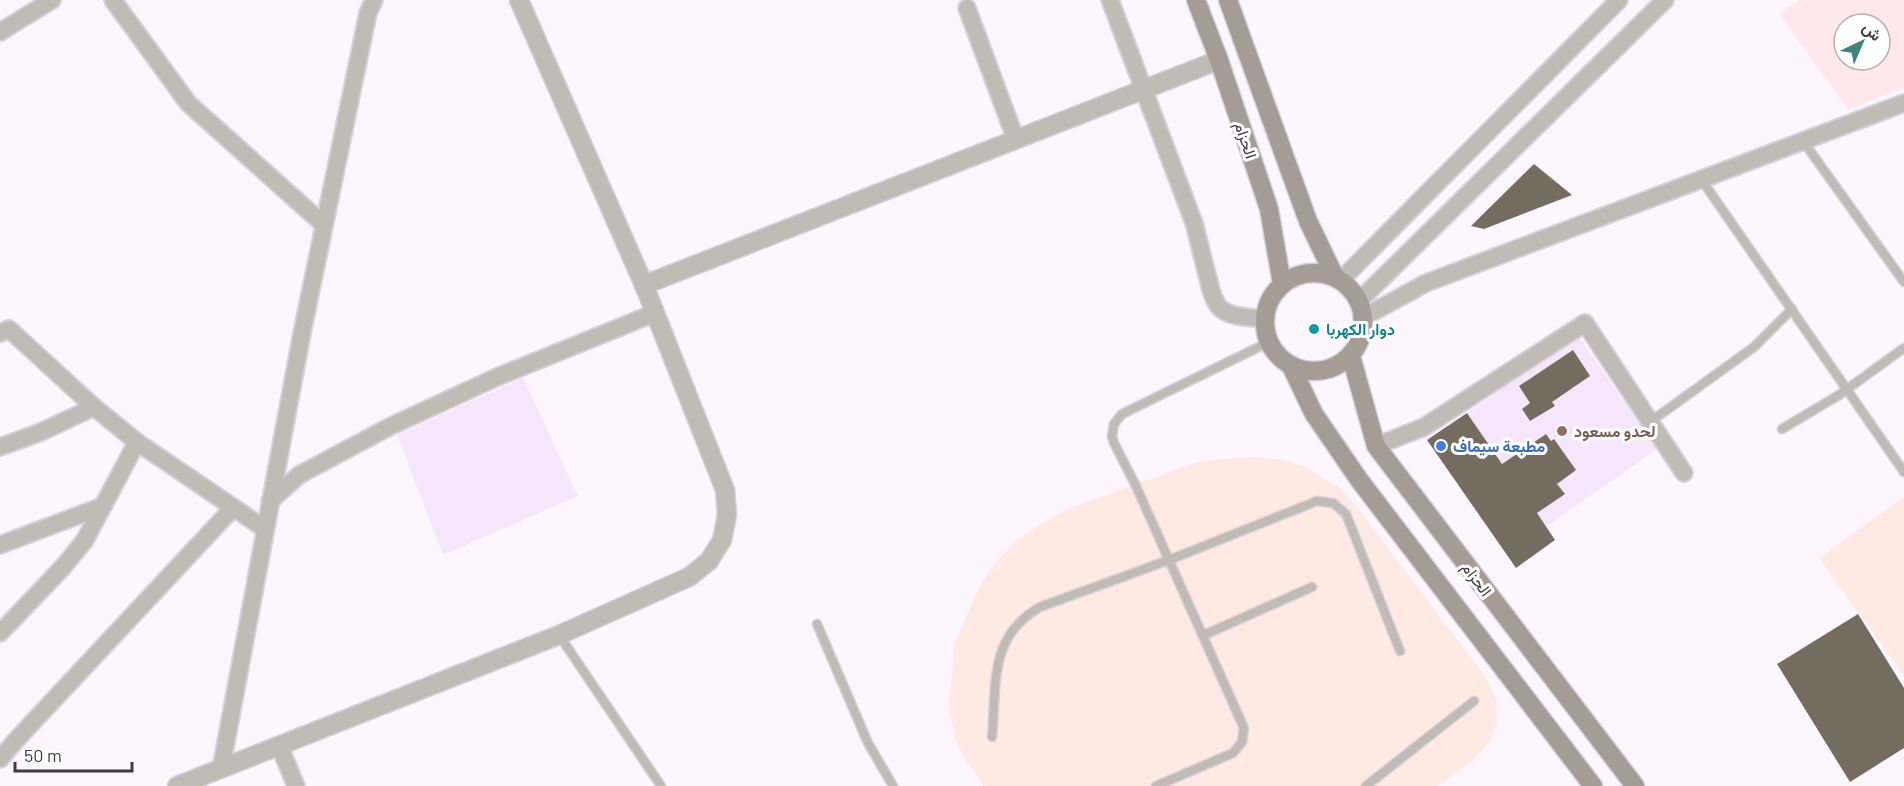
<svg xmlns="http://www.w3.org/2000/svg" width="1904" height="786" font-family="Barlow,Vazirmatn,sans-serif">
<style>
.commercial{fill:#fee8ed;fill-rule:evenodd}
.industrial{fill:#feeae3}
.built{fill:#f6e6fb}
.building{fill:#746c5f}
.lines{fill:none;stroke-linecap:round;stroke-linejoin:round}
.service-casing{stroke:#d7d1d9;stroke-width:11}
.minor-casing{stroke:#d7d1d9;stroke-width:20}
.tertiary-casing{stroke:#d7d1d9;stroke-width:21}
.secondary-casing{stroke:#d7d1d9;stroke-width:21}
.service{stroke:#c1bbb6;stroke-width:8}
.minor{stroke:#c1bbb6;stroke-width:16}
.tertiary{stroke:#c1bbb6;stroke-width:18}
.secondary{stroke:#a59d95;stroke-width:18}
.culture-dot{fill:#0f9aa8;stroke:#fff;stroke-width:2}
.education-dot{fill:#8d6e63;stroke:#fff;stroke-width:2}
.shop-dot{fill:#3f7fe0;stroke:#fff;stroke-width:2}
.labels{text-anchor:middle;stroke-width:6;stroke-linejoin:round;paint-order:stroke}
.street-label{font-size:16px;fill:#3f3b41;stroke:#fff}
.culture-label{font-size:16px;font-weight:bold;fill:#0d838f;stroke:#fff;text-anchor:start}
.education-label{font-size:16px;font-weight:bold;fill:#785e54;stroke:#fff;text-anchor:start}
.shop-label{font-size:16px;font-weight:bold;fill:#366cbe;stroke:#fff;text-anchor:start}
</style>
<rect width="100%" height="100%" fill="#fdf6ff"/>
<!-- commercial -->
<path class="commercial" d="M1799 0H1904V88L1848 109 1779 14ZM1844 24H1880V60H1844Z"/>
<!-- industrial -->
<g class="industrial">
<polygon points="1249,457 1278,459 1303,466 1340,488 1357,507 1487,679 1496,699 1497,721 1491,740 1473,760 1438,786 983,786 957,745 949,710 954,644 980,586 993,565 1014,543 1033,529 1063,511 1197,462"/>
<polygon points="1904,497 1904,676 1819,558"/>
</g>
<!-- built -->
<g class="built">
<polygon points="1577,334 1657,449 1546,527 1467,413"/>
<polygon points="523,378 578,496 443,555 397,435"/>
</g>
<!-- building -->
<g class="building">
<polygon points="1534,164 1572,195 1484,229 1471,226"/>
<polygon points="1573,350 1590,376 1552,402 1555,406 1530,421 1522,409 1530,403 1519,386"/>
<polygon points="1467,413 1502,464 1546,434 1551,441 1554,439 1576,470 1557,484 1565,494 1537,513 1555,540 1516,568 1427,440"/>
<polygon points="1858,614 1904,688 1904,748 1850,782 1777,664"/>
</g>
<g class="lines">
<!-- service casing -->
<g class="service-casing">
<g id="service">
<polyline points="1803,141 1904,282"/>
<polyline points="1701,179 1904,472"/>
<polyline points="1650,422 1754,347 1792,309"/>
<polyline points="1782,429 1839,395 1904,348"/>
<polyline points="817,624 868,743 893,786"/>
<polyline points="559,635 661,786"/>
<polyline points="1204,635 1312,587"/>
<path d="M992 737C997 684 988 637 1040 607L1169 560 1317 501 1333 503 1346 514 1400 651"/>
<polyline points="1156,786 1233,753 1242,742 1244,728 1135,484 1114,443 1112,436 1114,424 1122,414 1269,342"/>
<polyline points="1366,786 1474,701"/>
</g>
</g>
<!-- minor casing -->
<g class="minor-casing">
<g id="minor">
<polyline points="113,0 188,103 323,224"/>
<path d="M1110 0 1194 223 1211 290C1213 296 1216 304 1220 308 1230 318 1251 317 1264 319"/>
<polyline points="967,8 1016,140"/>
<polyline points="0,32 52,0"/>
<polyline points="1341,280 1619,0"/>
<polyline points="1359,301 1665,0"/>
<polyline points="1364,317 1426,283 1904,103"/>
<polyline points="0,333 9,329 94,407 137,442 265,529"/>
<polyline points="1376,446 1424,427 1585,323 1684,473"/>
<polyline points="0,447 41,432 94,407"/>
<polyline points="270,501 299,475 391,426 497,377 655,313"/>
<polyline points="0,545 103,506"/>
<polyline points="0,633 64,566 85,540 137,442"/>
<polyline points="280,747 296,786"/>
<polyline points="0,759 18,738 233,508"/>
<polyline points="221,769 302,333 368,13 374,0"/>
</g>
</g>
<!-- tertiary casing -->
<g class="tertiary-casing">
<g id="tertiary">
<polyline points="644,285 1219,60"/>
<polyline points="177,786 559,635 689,577 709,561 722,540 727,515 725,490 644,285 519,0"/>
</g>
</g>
<!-- secondary casing -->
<g class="secondary-casing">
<g id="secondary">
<polyline points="1196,0 1219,60 1269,209 1282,284"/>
<polyline points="1228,0 1308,221 1335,277"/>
<circle cx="1314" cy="322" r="49"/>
<polyline points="1351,356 1376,446 1635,786"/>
<polyline points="1291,366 1314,414 1360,481 1593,786"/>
</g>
</g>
<!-- service -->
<use href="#service" class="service"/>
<!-- minor -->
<use href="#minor" class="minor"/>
<!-- tertiary -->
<use href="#tertiary" class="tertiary"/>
<!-- secondary -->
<use href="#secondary" class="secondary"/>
</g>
<!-- markers -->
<circle class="culture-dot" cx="1314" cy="329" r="6"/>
<circle class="education-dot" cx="1562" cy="431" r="6"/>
<circle class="shop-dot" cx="1441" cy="446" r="6"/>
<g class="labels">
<!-- street labels -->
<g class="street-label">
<text transform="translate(1246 140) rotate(71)" y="6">الحزام</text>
<text transform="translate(1477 579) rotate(53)" y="6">الحزام</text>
</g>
<!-- culture labels -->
<g class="culture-label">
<text x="1326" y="335">دوار الكهربا</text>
</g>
<!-- education labels -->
<g class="education-label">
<text x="1574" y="437">لحدو مسعود</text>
</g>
<!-- shop labels -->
<g class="shop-label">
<text x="1453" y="452">مطبعة سيماف</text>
</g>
</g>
<!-- north arrow -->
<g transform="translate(1862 42) rotate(44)"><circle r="28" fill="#ffffff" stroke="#b2b1b3" stroke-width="1.5"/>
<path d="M0-4.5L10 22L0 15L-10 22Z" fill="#3f857d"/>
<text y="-9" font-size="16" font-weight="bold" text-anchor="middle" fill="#3f3b41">ش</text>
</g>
<!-- scale -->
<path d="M15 762v9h117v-9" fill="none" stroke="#3f3b41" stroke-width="3"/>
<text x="24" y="762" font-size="18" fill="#3f3b41" stroke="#ffffff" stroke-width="4.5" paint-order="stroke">50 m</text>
</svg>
